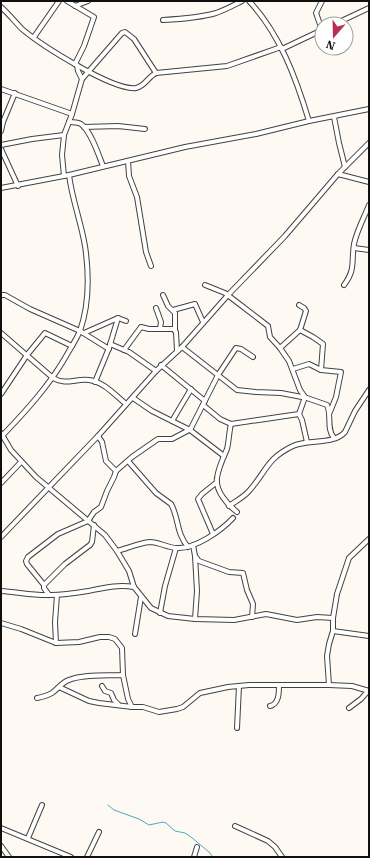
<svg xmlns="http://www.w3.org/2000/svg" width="370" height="858" font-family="'IBM Plex Serif',serif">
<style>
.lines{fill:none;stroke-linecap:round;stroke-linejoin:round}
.stream{stroke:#46acc5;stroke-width:1}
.street-casing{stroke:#424242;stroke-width:6}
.street{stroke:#fff;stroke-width:4}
</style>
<rect width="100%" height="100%" fill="#fefaf3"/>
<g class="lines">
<!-- stream -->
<polyline class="stream" points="108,805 114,810 139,819 149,825 163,822 166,823 175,831 185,833 191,837 209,852 213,857"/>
<!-- street casing -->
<g class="street-casing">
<g id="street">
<polyline points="67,1 94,17 84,46 75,64"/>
<path d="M249 1C280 34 296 78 309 121"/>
<polyline points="75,6 88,1"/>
<path d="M1 7C9 14 15 22 22 29 41 45 113 91 136 88 145 86 148 77 156 73L227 66 281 47"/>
<path d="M163 20C181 19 199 18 216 13 225 10 234 5 242 1"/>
<polyline points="335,24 369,8"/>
<polyline points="322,30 316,13 322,1"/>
<polyline points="34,37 59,1"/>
<polyline points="282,49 322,30"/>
<polyline points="77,65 78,71 82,79"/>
<polyline points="1,89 72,114"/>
<polyline points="334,117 339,143 345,167"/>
<path d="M69 122C74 122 77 122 81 124 91 131 99 156 103 166"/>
<polyline points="84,127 118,126 145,129"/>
<polyline points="1,131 3,122 15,93"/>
<polyline points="1,145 32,139 64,135"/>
<polyline points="1,149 18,186"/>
<polyline points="128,161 129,176 137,197 146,252 151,266"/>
<polyline points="338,174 369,182"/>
<polyline points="64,176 62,155 64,135 72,114 82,79 122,33 125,32 134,39 156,73"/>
<polyline points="1,188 69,175 185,147 256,134 309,121 369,109"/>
<polyline points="354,248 369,250"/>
<polyline points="205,285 225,293 268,326 270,337 280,348 289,361 300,390 305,397 299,414"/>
<path d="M344 285C356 269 351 262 354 244 357 230 364 218 369 205"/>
<polyline points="1,295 5,295 30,309 80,331 109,349"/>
<polyline points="163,295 168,306 175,313 175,331"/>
<polyline points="156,308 161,322 160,329"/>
<polyline points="173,310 195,304 203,322"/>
<polyline points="300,330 313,337 323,344 321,370"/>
<path d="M1 333 53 378C66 386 76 378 89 380 104 382 115 395 126 404"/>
<polyline points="84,333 118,318 126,321"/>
<polyline points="110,344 129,352 156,371"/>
<path d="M182 347 237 390 256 392 281 393 307 398 327 405C332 415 326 429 334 438"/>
<polyline points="280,348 300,330 306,311 304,308 299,305"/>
<polyline points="124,350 141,327 149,329 174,329 176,332 177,351"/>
<polyline points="161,365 205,401"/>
<polyline points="293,369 309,364 321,370 341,372 336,397 330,412"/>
<polyline points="95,382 109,348 118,318"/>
<polyline points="1,394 27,355 45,333 72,346"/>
<polyline points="133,398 152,411 190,430 224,456"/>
<polyline points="203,405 220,419 231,424 299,414 302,420 307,442"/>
<polyline points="172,421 191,389"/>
<path d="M231 424C229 432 229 441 227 449 223 458 218 469 217 478 215 491 228 505 237 512"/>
<polyline points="190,430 218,375 236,348 241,349 253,357"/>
<polyline points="1,433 11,450 36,477 105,535 117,551 129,571 134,587 151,608 168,616 195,619 234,620 266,614 297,620 317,617 333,618"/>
<path d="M2 436C25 412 48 387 65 358 70 349 76 340 80 331 89 305 89 273 85 246 81 222 72 199 69 175"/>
<path d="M128 461 156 493 171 504C179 518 176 533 188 547"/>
<polyline points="116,471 132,457 158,439 172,439 189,430"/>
<polyline points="1,483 21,462"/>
<path d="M229 506C236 501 244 497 249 491 266 472 267 458 293 446 308 439 334 445 345 432L355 411 369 390"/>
<polyline points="213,534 198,499 202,494 217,482"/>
<polyline points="1,537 98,436 156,371 182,347 228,295 285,236 338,174 369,143"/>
<polyline points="193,545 195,556 199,561 229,572 243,573 247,590 253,604 252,617"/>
<path d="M117 551C128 548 139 543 150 542 159 542 168 548 177 548 195 549 221 531 233 518"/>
<polyline points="44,585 27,564 26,561 28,557 58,534 88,521 94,512 101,507 107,491 114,477 116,471 106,461 102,442 98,436"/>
<path d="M1 591C18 592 34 596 51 595 63 595 76 593 88 591 103 588 118 584 134 587"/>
<polyline points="49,595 44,588 44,585 65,564 90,545 92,542 94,525"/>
<polyline points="160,613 165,586 176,548"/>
<polyline points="195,619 197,591 195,556"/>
<polyline points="1,623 21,629 56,643 79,642 100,637 109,637 115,639 122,648 123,675 128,699 132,707 143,707 159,712 177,709 183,707 200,693 228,687 249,685 329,685 352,686 369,691"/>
<polyline points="333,631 369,636"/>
<polyline points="135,634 141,597"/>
<polyline points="56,643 55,622 57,595"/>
<polyline points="329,685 327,656 329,644 333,631 333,618 337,594 349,558 369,539"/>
<polyline points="102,686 105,691 111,693 114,700 118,704"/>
<polyline points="59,687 89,701 99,703 132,707"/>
<path d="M37 698C42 697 47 696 52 693 58 689 62 682 69 680 84 674 107 676 123 675"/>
<path d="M270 706C279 704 279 693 279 685"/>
<polyline points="349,708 361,699 368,691"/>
<polyline points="237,728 239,686"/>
<polyline points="235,826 268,841 275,847 282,857"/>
<polyline points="1,828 71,857"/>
<polyline points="28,838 42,805"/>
<polyline points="1,846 9,857"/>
<polyline points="87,857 99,832"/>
<polyline points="194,857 197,847"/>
</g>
</g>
<!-- street -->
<use href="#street" class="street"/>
</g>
<!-- border -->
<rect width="370" height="858" fill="none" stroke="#0f0f0f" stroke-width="4"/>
<!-- north arrow -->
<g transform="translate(334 36) rotate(200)"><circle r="19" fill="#ffffff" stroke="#9f9f9f"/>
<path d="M0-3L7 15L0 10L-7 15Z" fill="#b82f51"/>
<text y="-6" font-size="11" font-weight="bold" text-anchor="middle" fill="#0f0f0f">N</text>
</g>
</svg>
